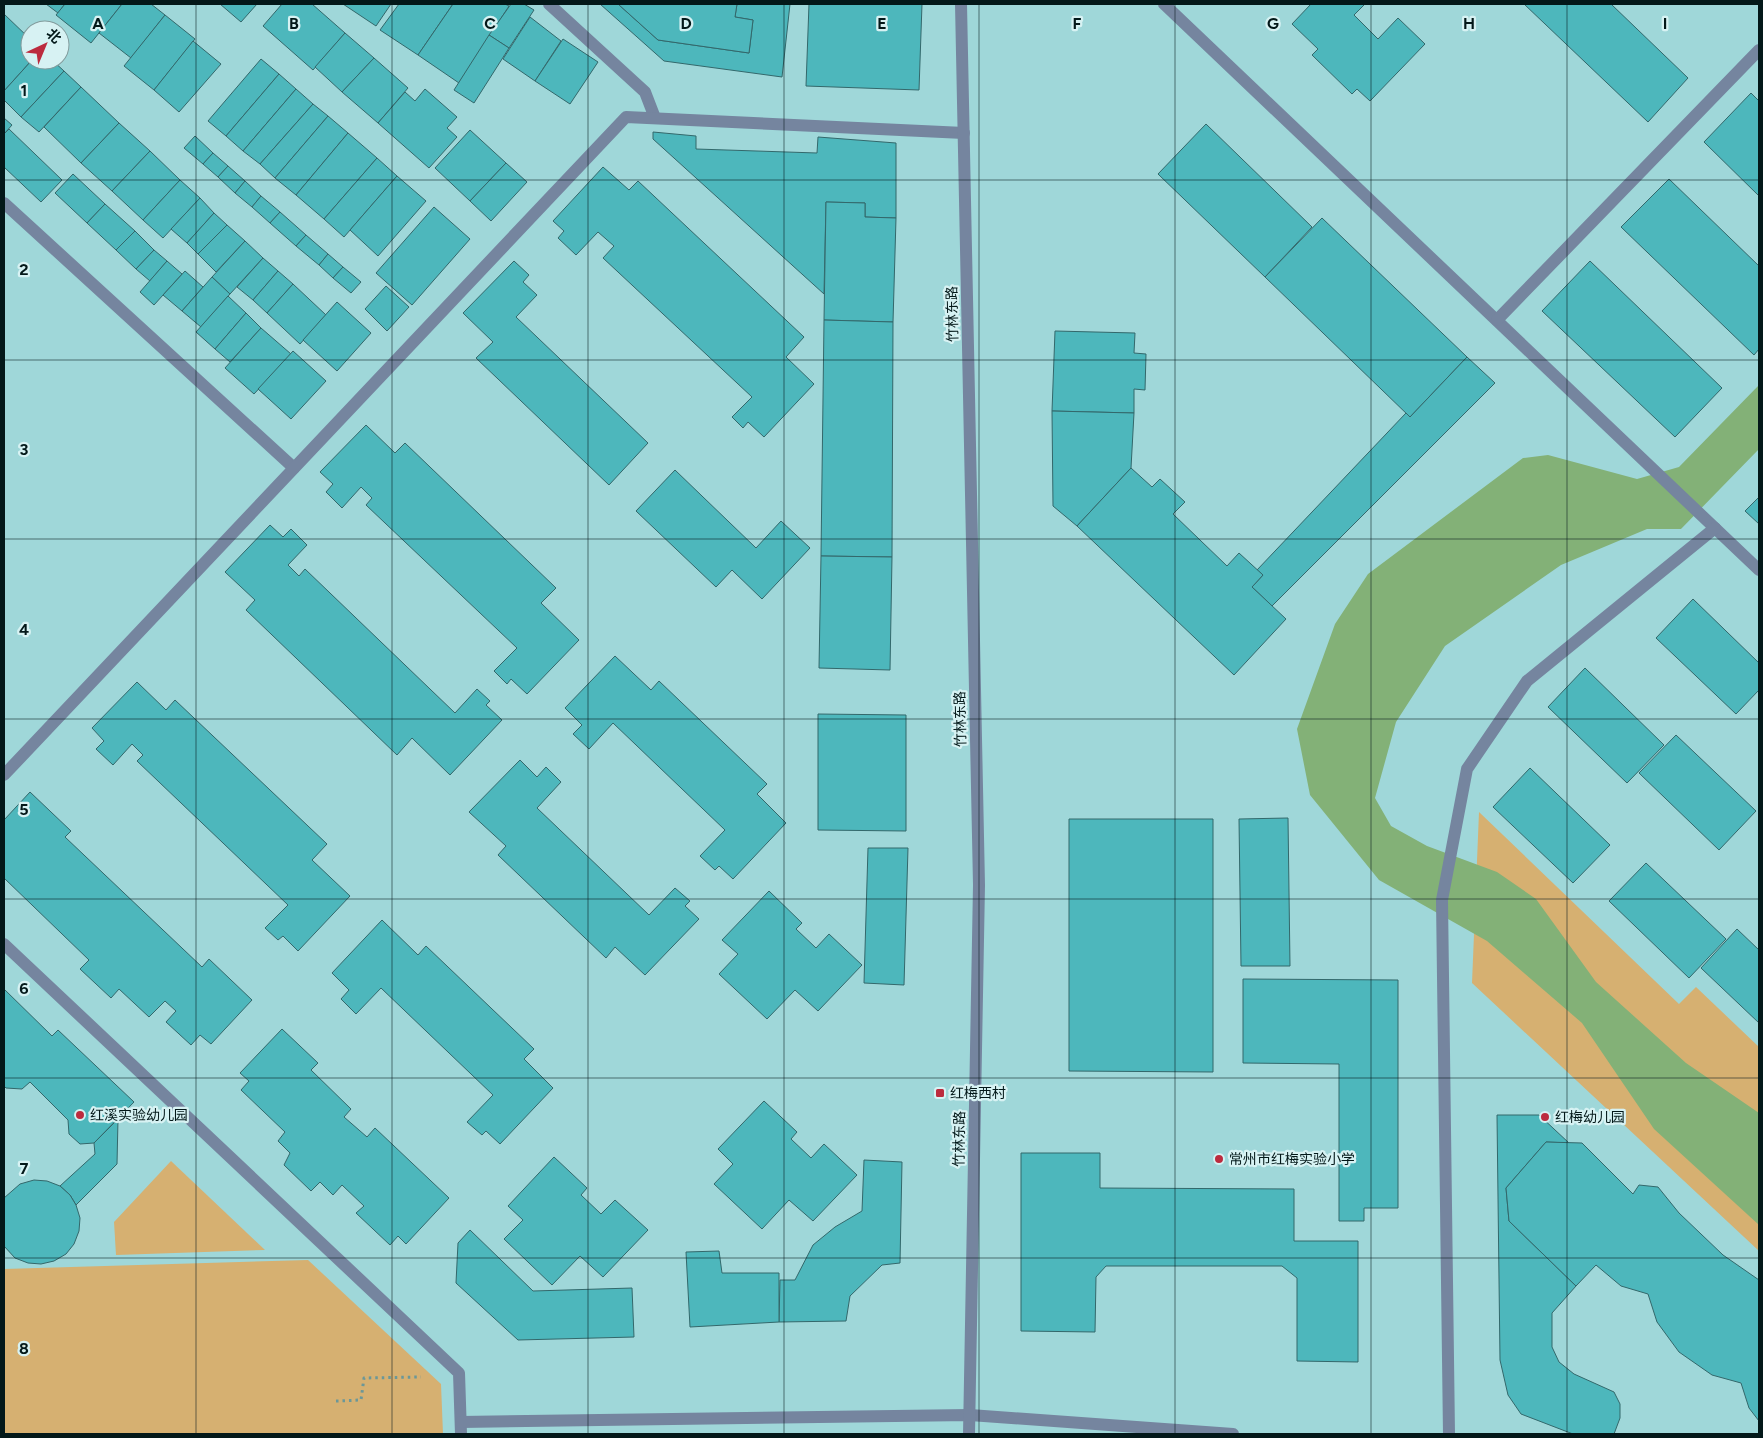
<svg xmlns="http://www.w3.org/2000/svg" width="1763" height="1438" font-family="Figtree,'Noto Sans SC',sans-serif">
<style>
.green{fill:#d6b071}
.water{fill:#83b177}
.building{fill:#4db7bc;stroke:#33686b}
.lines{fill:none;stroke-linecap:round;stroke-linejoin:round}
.path{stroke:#6b9798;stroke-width:3;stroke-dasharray:2.5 4;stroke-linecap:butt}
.service{stroke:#75859f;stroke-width:12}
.minor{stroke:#75859f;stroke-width:12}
.grid{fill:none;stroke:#031819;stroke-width:1;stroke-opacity:0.55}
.poi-dot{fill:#bc2b3e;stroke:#d7f2f3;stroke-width:2}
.labels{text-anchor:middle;stroke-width:4.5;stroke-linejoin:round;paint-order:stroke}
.street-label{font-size:14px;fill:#031819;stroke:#d7f2f3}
.poi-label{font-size:14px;fill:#031819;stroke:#d7f2f3;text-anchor:start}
.grid-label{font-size:16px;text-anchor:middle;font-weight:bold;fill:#031819;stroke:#d7f2f3;stroke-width:4.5;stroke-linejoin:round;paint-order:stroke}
</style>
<rect width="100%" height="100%" fill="#9fd7d9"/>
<!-- green -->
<g class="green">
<polygon points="1479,812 1679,1004 1696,987 1759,1047 1759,1251 1472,983"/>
<polygon points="171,1161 265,1250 116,1255 114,1222"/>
<polygon points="308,1260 441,1384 443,1434 4,1434 4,1269"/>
</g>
<!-- water -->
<polygon class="water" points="1759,385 1759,449 1681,529 1647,529 1561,565 1445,646 1396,722 1375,798 1391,826 1427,846 1497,872 1536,899 1596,982 1686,1063 1759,1113 1759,1225 1654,1129 1582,1023 1487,941 1379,880 1310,795 1297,729 1335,624 1368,574 1523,458 1548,455 1637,479 1679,467"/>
<!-- building -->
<g class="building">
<polygon points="46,4 65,4 58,13"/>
<polygon points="65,4 122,4 91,43 56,15"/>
<polygon points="122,4 151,4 165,15 131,58 99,33"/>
<polygon points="220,4 257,4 241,22"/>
<polygon points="282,4 312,4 345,33 313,70 263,26"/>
<polygon points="343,4 391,4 376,26"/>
<polygon points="399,4 453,4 418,55 380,30"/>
<polygon points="453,4 505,4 509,6 459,83 418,55"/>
<polygon points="511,4 524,4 534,10 509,48 489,35"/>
<polygon points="600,4 618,4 658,40 749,53 753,20 735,17 737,4 790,4 782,77 664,61"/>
<polygon points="618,4 737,4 735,17 753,20 749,53 658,40"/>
<polygon points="809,4 922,4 919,90 806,86"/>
<polygon points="1311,4 1365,4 1354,15 1378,39 1398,18 1425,44 1370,101 1357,89 1352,94 1312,55 1318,49 1292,24"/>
<polygon points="1524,4 1611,4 1688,78 1648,122"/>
<polygon points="4,14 30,39 30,60 32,60 4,91"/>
<polygon points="165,15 195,39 154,90 124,66"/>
<polygon points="530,17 561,41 535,81 503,59"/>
<polygon points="345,33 374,58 342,92 315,67"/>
<polygon points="489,35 509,48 474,103 454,90"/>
<polygon points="563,39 598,62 570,104 535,81"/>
<polygon points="193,41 221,64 179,112 154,90"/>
<polygon points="374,58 408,88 378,123 342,92"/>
<polygon points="261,59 279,74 226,136 208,121"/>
<polygon points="32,60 52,60 64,71 21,117 4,100 4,91"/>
<polygon points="64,71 81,87 39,132 21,117"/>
<polygon points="279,74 296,89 243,151 226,136"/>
<polygon points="81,87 119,123 81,163 44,127"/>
<polygon points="296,89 313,104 260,164 243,151"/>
<polygon points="425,89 457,117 447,128 457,137 429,168 378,123 405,92 415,101"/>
<polygon points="1751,93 1759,101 1759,196 1704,142"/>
<polygon points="313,104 328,116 275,178 260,164"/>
<polygon points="328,116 348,133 296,195 275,178"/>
<polygon points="4,118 12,125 4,134"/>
<polygon points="119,123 150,151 112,191 81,163"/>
<polygon points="1206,124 1312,227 1265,277 1158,174"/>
<polygon points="9,129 62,180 41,202 4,167 4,134"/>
<polygon points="470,130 506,163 470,201 435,168"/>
<polygon points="653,132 696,136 696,149 817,153 818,137 896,143 896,218 865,217 865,203 826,202 824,294 653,139"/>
<polygon points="348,133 377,158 324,219 296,195"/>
<polygon points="195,136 213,153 203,164 184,148"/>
<polygon points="150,151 180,180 143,220 112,191"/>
<polygon points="213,153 228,166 218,177 203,164"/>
<polygon points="377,158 397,176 344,237 324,219"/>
<polygon points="506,163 527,182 491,221 470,201"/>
<polygon points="228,166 245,181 235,193 218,177"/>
<polygon points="603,167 629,190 638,181 804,337 786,357 814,384 764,437 748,422 743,428 732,417 752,397 603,258 614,246 598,232 576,255 558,238 564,231 553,221"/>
<polygon points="73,174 105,204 87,223 55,193"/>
<polygon points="397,176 426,201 378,256 350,230"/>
<polygon points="1669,179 1759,266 1759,349 1754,355 1621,227"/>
<polygon points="180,180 200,198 163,238 143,220"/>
<polygon points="245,181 261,196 252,207 235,193"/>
<polygon points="261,196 280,212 270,223 252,207"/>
<polygon points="200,198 214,213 187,243 171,229"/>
<polygon points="826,202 865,203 865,217 896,218 893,322 824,320"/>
<polygon points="105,204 135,231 116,250 87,223"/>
<polygon points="434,207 470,239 412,305 376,273"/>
<polygon points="280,212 306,235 296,246 270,223"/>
<polygon points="214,213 227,225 198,254 187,243"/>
<polygon points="1322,218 1467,357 1410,417 1265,277"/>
<polygon points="227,225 245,241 216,272 198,254"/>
<polygon points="135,231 154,250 136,269 116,250"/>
<polygon points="306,235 328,254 319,265 296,246"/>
<polygon points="245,241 263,258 230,294 212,277"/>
<polygon points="154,250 167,261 150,281 136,269"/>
<polygon points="328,254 343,267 333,278 319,265"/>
<polygon points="263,258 278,271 253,300 237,287"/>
<polygon points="167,261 182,274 154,305 140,292"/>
<polygon points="514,261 529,275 523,282 537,295 516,317 648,443 609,485 476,358 493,342 463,313"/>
<polygon points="1590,261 1722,388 1675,437 1542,311"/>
<polygon points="343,267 361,282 351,293 333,278"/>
<polygon points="185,271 203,287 182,311 163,295"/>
<polygon points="278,271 293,284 267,313 253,300"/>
<polygon points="212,277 230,294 201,327 182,311"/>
<polygon points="293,284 326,315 300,344 267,313"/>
<polygon points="386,286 409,307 387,331 365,309"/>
<polygon points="228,296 246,313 215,349 196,332"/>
<polygon points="337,302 371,333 337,371 303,340"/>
<polygon points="246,313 261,328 230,362 215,349"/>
<polygon points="824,320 893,322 892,557 821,556"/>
<polygon points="261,328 291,354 254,394 225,368"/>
<polygon points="1055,331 1135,333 1134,353 1146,354 1145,390 1134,389 1134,413 1052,411"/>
<polygon points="293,351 326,381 291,419 258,389"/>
<polygon points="1467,357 1495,383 1272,606 1252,587 1263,575 1257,570 1406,413 1410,417"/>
<polygon points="1052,411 1134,413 1131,468 1077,526 1053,506"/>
<polygon points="366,425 395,453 405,443 556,588 541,603 579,640 527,694 511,679 507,684 494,671 517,648 366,505 372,498 361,487 342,508 326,492 333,484 320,472"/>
<polygon points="1131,468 1152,487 1160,479 1185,502 1173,514 1227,566 1239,553 1263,575 1252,587 1286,619 1234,675 1077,526"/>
<polygon points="675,470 756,548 781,521 810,548 762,599 732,570 716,587 636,511"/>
<polygon points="1759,497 1759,524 1745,511"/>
<polygon points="270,525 283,537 291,529 307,545 288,565 299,576 305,569 455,713 477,689 490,701 486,705 502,720 450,775 412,738 397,755 246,610 255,600 225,572"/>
<polygon points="821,556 892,557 890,670 819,668"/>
<polygon points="1693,599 1759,663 1759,690 1736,714 1656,638"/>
<polygon points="615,656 651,690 659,681 767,784 757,794 786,823 733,879 719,866 715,870 700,856 725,830 613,723 589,749 573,734 582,725 565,708"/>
<polygon points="1585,668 1664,745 1627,783 1548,707"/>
<polygon points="137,682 166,710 175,700 327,844 312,860 350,896 298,951 283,936 278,940 265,928 288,905 137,761 143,755 132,744 113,765 96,749 104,741 92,728"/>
<polygon points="818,714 906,715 906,831 818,830"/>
<polygon points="1676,735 1756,811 1719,850 1639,773"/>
<polygon points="520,760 537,777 546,767 561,782 537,808 649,915 675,888 690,901 685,906 699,919 645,975 615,947 606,958 498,855 506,846 469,812"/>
<polygon points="1530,768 1610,845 1573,883 1493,807"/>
<polygon points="30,792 71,831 65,837 202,967 209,959 252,1000 211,1044 200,1035 191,1045 166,1022 176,1011 165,1001 149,1017 119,989 111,998 80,969 89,960 4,878 4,820"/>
<polygon points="1288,818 1290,966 1241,966 1239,819"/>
<polygon points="1069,819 1213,819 1213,1072 1069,1071"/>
<polygon points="868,848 908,848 904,985 864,983"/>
<polygon points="1646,863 1726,939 1689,978 1609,901"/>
<polygon points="769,891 802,923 796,929 816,948 829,934 862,965 818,1011 795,990 767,1019 719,974 738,954 722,940"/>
<polygon points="382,920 418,955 426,946 534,1049 524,1059 553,1088 500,1144 486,1131 482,1135 467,1122 493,1095 381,988 356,1014 341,999 349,990 332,973"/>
<polygon points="1737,929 1759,950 1759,1023 1701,968"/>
<polygon points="1243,979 1398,980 1398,1208 1364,1208 1364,1221 1339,1221 1339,1064 1243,1063"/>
<polygon points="4,989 52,1036 58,1030 134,1102 94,1143 80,1144 69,1134 68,1120 30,1082 22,1089 6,1088 4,1086"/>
<polygon points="282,1029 318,1063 311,1070 351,1109 344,1117 367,1137 375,1128 449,1198 406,1244 398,1236 390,1245 356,1213 364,1206 342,1185 333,1195 320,1182 311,1191 284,1165 290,1153 278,1141 285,1132 241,1090 249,1081 240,1073"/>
<polygon points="764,1101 797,1132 791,1139 811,1158 824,1144 857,1175 813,1221 789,1200 762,1229 714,1184 733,1164 718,1149"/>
<polygon points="1497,1115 1539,1115 1569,1143 1546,1142 1506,1188 1509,1221 1576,1286 1552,1313 1552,1347 1559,1362 1574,1374 1614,1392 1620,1404 1620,1418 1614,1434 1573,1434 1521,1414 1508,1395 1500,1360"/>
<polygon points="118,1119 117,1164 76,1205 70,1195 60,1186 95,1154 94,1143"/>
<polygon points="1546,1142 1582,1143 1633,1194 1639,1185 1658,1187 1679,1213 1723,1255 1759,1280 1759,1421 1749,1408 1741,1383 1712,1375 1679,1352 1657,1322 1648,1294 1621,1286 1596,1265 1576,1286 1509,1221 1506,1188"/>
<polygon points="1021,1153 1100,1153 1100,1188 1294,1189 1294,1241 1358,1241 1358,1362 1297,1361 1297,1278 1282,1266 1106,1266 1096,1277 1095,1332 1021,1331"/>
<polygon points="554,1157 587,1188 581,1195 601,1214 615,1200 648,1230 603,1277 580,1256 552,1285 504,1239 523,1220 508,1206"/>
<polygon points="864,1160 902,1162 900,1263 882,1265 850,1296 846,1321 779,1322 780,1280 795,1280 813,1245 835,1227 862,1211"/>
<polygon points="34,1180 47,1181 60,1186 70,1195 76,1205 80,1218 79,1231 74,1244 66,1254 54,1261 41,1264 28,1263 15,1258 4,1246 4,1198 20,1184"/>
<polygon points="470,1230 533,1291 632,1288 634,1337 518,1340 456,1283 458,1243"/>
<polygon points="719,1251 722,1273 779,1273 779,1322 690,1327 686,1252"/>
</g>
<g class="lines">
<!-- path -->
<polyline class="path" points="336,1401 361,1400 364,1378 421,1377"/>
<!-- service -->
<g class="service">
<polyline points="549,4 645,92 655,118"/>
<polyline points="1164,4 1759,570"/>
<polyline points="4,203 294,468"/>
<polyline points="1497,320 1759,50"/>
<polyline points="4,775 626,117 964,133"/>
<polyline points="4,944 459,1373 461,1434"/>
<polyline points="461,1422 970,1415 1233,1434"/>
<polyline points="1449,1434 1442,900 1467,769 1527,681 1715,528"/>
</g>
<!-- minor -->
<polyline class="minor" points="961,4 979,885 969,1434"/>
</g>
<!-- grid -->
<path class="grid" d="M196 4V1434M392 4V1434M588 4V1434M784 4V1434M979 4V1434M1175 4V1434M1371 4V1434M1567 4V1434M4 180H1759M4 360H1759M4 539H1759M4 719H1759M4 899H1759M4 1078H1759M4 1258H1759"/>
<!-- markers -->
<g class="poi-dot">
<rect x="935" y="1088" width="10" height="10" rx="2.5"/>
<circle cx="80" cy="1115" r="5"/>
<circle cx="1545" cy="1117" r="5"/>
<circle cx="1219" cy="1159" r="5"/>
</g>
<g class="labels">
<!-- street labels -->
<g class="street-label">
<text transform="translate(952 314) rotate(-91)" y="5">竹林东路</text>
<text transform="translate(960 719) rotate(-91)" y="5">竹林东路</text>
<text transform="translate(959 1139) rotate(-89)" y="5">竹林东路</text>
</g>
<!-- poi labels -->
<g class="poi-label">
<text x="950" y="1098">红梅西村</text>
<text x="90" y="1120">红溪实验幼儿园</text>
<text x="1555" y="1122">红梅幼儿园</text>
<text x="1229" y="1164">常州市红梅实验小学</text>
</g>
</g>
<g class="grid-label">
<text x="98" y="29">A</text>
<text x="294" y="29">B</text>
<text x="490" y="29">C</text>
<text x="686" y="29">D</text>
<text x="882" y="29">E</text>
<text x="1077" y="29">F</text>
<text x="1273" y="29">G</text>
<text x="1469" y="29">H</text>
<text x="1665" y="29">I</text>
<text x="24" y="96">1</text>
<text x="24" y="275">2</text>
<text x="24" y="455">3</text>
<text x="24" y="635">4</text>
<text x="24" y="815">5</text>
<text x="24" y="994">6</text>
<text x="24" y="1174">7</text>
<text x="24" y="1354">8</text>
</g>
<!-- border -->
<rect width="1763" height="1438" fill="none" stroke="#031819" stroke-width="10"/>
<!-- north arrow -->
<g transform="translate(45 45) rotate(44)"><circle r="24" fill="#d7f2f3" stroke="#829b9c"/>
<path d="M0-4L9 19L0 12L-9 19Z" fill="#bc2b3e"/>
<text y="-8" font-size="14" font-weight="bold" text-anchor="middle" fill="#031819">北</text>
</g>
</svg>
